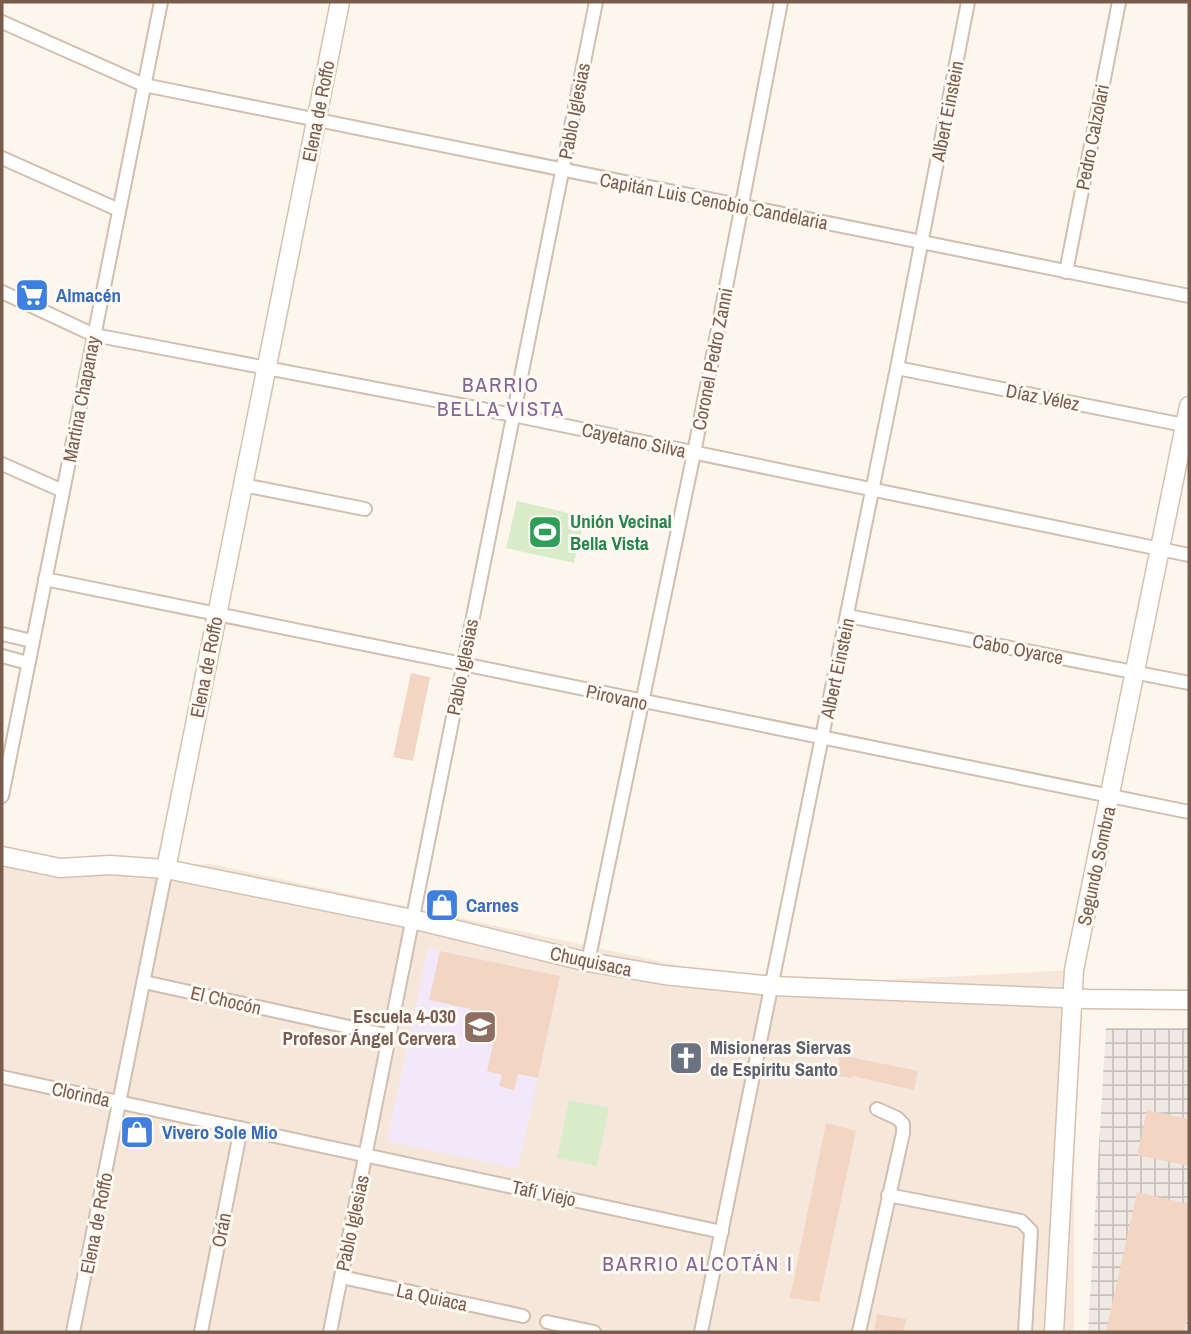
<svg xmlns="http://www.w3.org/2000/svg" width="1191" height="1334" font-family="'Archivo Narrow',sans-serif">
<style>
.residential{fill:#f5e8da}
.industrial{fill:url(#industrial-grid)}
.education{fill:#f3e8fa}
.grass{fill:#d8ecc9}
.building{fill:#f3d5c3}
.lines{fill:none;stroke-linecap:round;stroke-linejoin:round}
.street-casing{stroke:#d1beb0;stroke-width:16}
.secondary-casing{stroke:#d6c0b0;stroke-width:21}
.street{stroke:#fff;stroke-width:12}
.secondary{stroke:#fff;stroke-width:18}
.labels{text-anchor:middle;stroke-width:6;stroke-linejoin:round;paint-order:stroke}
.street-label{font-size:19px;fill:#7a5c4d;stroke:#fffaf3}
.shop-label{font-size:19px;font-weight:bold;fill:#366cbe;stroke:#fffaf3;text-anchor:start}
.leisure-label{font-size:19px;font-weight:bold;fill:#27864d;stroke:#fffaf3;text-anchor:start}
.education-label{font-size:19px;font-weight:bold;fill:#785e54;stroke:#fffaf3;text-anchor:end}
.worship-label{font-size:19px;font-weight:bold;fill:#5b616d;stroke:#fffaf3;text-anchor:start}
.neighbourhood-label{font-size:21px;letter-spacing:2px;fill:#846695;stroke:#fffaf3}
</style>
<defs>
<pattern id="industrial-grid" width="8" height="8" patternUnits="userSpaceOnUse" patternTransform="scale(1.75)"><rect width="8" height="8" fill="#efe9e4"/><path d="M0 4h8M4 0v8" fill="none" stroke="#c7c0bb"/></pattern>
</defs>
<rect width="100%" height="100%" fill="#fdf6ec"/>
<!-- residential -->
<polygon class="residential" points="211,864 773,986 1074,970 1074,1332 2,1332 2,867"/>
<!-- industrial -->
<polygon class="industrial" points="1106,1028 1189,1028 1189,1332 1088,1332"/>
<!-- education -->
<polygon class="education" points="428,948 560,976 518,1169 387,1141"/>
<!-- grass -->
<g class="grass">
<polygon points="517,501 585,517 574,563 506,548"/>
<polygon points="569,1100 609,1108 597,1166 557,1158"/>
</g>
<!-- building -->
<g class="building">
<polygon points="411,673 430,677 413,761 393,757"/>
<polygon points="440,951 560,976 538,1078 518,1074 514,1090 499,1086 502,1075 487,1071 496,1030 467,1024 471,1009 429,1000"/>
<polygon points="840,1055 918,1071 914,1090 852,1076 852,1078 836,1076"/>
<polygon points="1147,1110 1189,1119 1189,1166 1137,1155"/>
<polygon points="826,1123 856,1131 819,1302 790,1298"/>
<polygon points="1137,1192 1189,1204 1189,1308 1184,1332 1106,1332"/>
<polygon points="877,1314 906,1319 903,1332 874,1330"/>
</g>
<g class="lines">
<!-- street casing -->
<g class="street-casing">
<g id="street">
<polyline points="2,22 144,85 1189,296"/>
<polyline points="2,158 119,210"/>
<polyline points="1066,272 1119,2"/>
<polyline points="2,292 94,335 513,415 1189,555"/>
<polyline points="897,368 1189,426"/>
<polyline points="2,464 63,491"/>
<polyline points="243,485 365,509"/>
<polyline points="45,579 1189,812"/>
<polyline points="848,616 1189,683"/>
<polyline points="2,634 32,641"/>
<polyline points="2,656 28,663"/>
<polyline points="2,796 161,2"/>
<polyline points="588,962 694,453 781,2"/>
<polyline points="144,982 390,1036"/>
<polyline points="2,1077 722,1232"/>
<polyline points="888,1195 1021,1221 1031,1231 1025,1332"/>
<polyline points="341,1277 523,1316"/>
<polyline points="547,1322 594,1332"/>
<polyline points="73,1332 166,869"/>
<polyline points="201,1332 241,1128"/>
<polyline points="330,1332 596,2"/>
<polyline points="701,1332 897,368 968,2"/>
<polyline points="859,1332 903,1133 903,1124 897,1118 877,1109"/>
</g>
</g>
<!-- secondary casing -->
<g class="secondary-casing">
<g id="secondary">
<polyline points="2,856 60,868 110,865 166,869 412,919 588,962 664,975 773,986 1088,999 1189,1000"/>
<polyline points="166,869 340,2"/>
<polyline points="1054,1332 1074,970 1189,406"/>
</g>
</g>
<!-- street -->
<use href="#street" class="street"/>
<!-- secondary -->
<use href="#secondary" class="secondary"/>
</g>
<!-- icons -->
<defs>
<g id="supermarket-square" transform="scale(1.75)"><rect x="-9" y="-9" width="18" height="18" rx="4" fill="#3f7fe0" stroke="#fffaf3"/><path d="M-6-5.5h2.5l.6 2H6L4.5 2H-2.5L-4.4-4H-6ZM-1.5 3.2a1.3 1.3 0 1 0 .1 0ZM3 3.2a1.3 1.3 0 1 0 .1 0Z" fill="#fff"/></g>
<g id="stadium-square" transform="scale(1.75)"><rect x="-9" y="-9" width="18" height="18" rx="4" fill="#2e9e5b" stroke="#fffaf3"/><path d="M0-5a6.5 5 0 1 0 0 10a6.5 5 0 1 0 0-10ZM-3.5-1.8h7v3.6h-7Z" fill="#fff"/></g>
<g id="shop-square" transform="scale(1.75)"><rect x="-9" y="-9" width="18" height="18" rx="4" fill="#3f7fe0" stroke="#fffaf3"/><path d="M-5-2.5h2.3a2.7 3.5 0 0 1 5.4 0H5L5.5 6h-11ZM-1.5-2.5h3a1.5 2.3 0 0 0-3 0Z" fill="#fff"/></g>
<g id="school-square" transform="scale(1.75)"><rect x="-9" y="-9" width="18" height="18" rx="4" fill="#8d6e63" stroke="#fffaf3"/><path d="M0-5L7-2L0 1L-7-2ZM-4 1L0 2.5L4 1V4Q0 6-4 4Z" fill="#fff"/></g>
<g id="church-square" transform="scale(1.75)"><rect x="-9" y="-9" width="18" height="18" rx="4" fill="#6b7280" stroke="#fffaf3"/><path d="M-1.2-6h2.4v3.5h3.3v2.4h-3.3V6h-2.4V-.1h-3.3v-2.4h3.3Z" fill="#fff"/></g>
</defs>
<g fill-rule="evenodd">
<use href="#supermarket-square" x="32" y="295"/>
<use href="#stadium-square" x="545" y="532"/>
<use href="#shop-square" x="442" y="905"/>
<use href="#school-square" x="480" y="1027"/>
<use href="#church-square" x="686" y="1058"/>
<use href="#shop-square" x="137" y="1132"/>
</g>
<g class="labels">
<!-- street labels -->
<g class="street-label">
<text transform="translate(318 111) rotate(-79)" y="7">Elena de Roffo</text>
<text transform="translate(574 111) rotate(-79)" y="7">Pablo Iglesias</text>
<text transform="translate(947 111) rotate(-79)" y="7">Albert Einstein</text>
<text transform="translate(1092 137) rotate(-79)" y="7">Pedro Calzolari</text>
<text transform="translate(714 201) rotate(11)" y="7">Capitán Luis Cenobio Candelaria</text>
<text transform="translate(712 359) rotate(-79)" y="7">Coronel Pedro Zanni</text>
<text transform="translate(1043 397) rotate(11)" y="7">Díaz Vélez</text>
<text transform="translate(81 399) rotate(-79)" y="7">Martina Chapanay</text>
<text transform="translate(634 440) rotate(12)" y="7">Cayetano Silva</text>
<text transform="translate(1018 649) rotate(11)" y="7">Cabo Oyarce</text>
<text transform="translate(206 667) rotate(-79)" y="7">Elena de Roffo</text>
<text transform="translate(462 667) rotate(-79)" y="7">Pablo Iglesias</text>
<text transform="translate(837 668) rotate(-78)" y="7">Albert Einstein</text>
<text transform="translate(617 697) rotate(12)" y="7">Pirovano</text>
<text transform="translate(1096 866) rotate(-78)" y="7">Segundo Sombra</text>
<text transform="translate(591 961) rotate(12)" y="7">Chuquisaca</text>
<text transform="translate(226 1000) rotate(13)" y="7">El Chocón</text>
<text transform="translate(81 1094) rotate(12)" y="7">Clorinda</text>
<text transform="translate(544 1193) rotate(12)" y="7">Tafí Viejo</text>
<text transform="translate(96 1223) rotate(-79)" y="7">Elena de Roffo</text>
<text transform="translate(352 1223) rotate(-78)" y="7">Pablo Iglesias</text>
<text transform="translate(221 1230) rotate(-79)" y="7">Orán</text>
<text transform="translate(432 1297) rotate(12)" y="7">La Quiaca</text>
</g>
<!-- shop labels -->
<g class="shop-label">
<text x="56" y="302">Almacén</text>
<text x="466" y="912">Carnes</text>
<text x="162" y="1139">Vivero Sole Mio</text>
</g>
<!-- leisure labels -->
<g class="leisure-label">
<text x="570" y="528">Unión Vecinal<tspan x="570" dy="22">Bella Vista</tspan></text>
</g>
<!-- education labels -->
<g class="education-label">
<text x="456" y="1023">Escuela 4-030<tspan x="456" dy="22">Profesor Ángel Cervera</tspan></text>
</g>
<!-- worship labels -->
<g class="worship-label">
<text x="710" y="1054">Misioneras Siervas<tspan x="710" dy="22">de Espiritu Santo</tspan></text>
</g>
<!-- neighbourhood labels -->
<g class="neighbourhood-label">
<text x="501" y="392">BARRIO<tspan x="501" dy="24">BELLA VISTA</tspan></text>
<text x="698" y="1271">BARRIO ALCOTÁN I</text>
</g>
</g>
<!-- border -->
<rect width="1191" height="1334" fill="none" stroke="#7a5c4d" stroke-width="7"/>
</svg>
